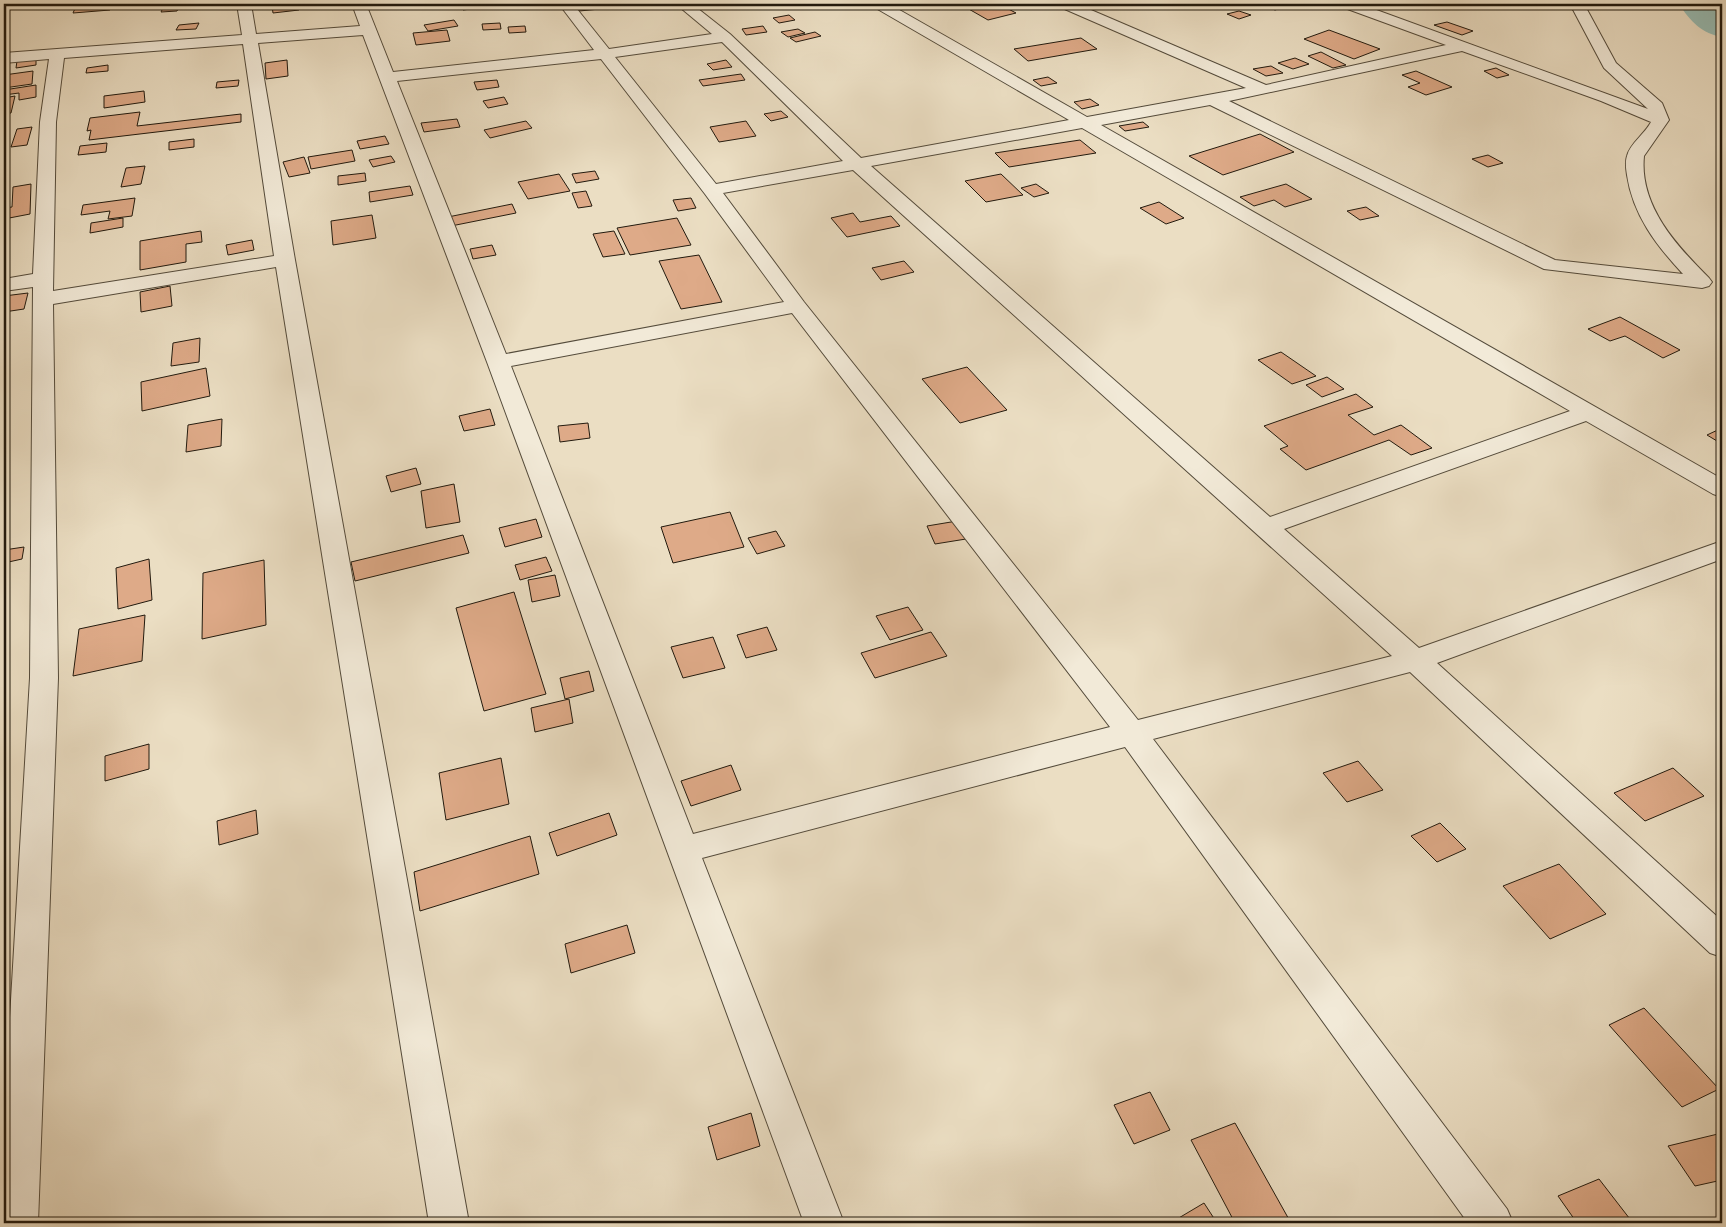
<svg xmlns="http://www.w3.org/2000/svg" width="1726" height="1227" font-family="'IM FELL Great Primer',serif">
<style>
.lines{fill:none;stroke-linecap:round;stroke-linejoin:round}
.river{fill:#98bcb3;fill-rule:evenodd}
.building{fill:#deaa88;stroke:#221a0e}
.minor-casing{stroke:#544b3b;stroke-width:2}
.minor{fill:#f2ead8;fill-rule:evenodd}
</style>
<rect width="100%" height="100%" fill="#ebdec3"/>
<filter id="stains"><feTurbulence type="fractalNoise" baseFrequency=".004" numOctaves="4"/><feColorMatrix values="0 0 0 0 .2 0 0 0 0 .09 0 0 0 0 .02 0 0 0 .5 -.17"/></filter>
<radialGradient id="worn" r=".72"><stop offset=".6" stop-color="#630" stop-opacity="0"/><stop offset="1" stop-color="#630" stop-opacity=".3"/></radialGradient>
<g class="lines">
<!-- river -->
<path class="river" d="M1679 4H1722V37C1701 33 1691 22 1679 4Z"/>
</g>
<!-- building -->
<g class="building">
<polygon points="77,4 113,4 110,10 73,13"/>
<polygon points="165,4 200,4 179,7 177,11 161,12"/>
<polygon points="256,4 298,4 299,10 273,13 272,6 256,8"/>
<polygon points="300,4 316,4 316,7 300,8"/>
<polygon points="459,4 492,4 494,6 463,10"/>
<polygon points="597,4 600,9 579,11 576,5"/>
<polygon points="985,4 999,4 1016,13 988,20 967,8"/>
<polygon points="1202,4 1221,4 1225,5 1213,9"/>
<polygon points="1261,4 1282,4 1288,6 1275,10"/>
<polygon points="1239,11 1251,15 1239,19 1227,14"/>
<polygon points="789,15 795,20 779,23 773,18"/>
<polygon points="454,20 458,26 428,31 424,25"/>
<polygon points="1447,22 1473,31 1462,35 1434,25"/>
<polygon points="199,23 196,29 176,30 179,25"/>
<polygon points="500,23 501,29 483,30 482,24"/>
<polygon points="525,26 526,32 509,33 508,27"/>
<polygon points="763,26 767,32 746,35 742,29"/>
<polygon points="798,29 805,33 788,37 781,32"/>
<polygon points="447,30 450,41 416,45 413,33"/>
<polygon points="1329,30 1380,49 1354,59 1304,39"/>
<polygon points="815,32 821,36 796,42 790,38"/>
<polygon points="1081,38 1097,49 1028,61 1014,49"/>
<polygon points="1321,52 1346,65 1333,68 1308,56"/>
<polygon points="36,58 36,65 16,68 17,61"/>
<polygon points="1295,58 1309,64 1293,69 1278,63"/>
<polygon points="287,60 288,76 266,79 265,63"/>
<polygon points="726,60 732,67 713,70 707,64"/>
<polygon points="108,65 108,71 86,73 87,68"/>
<polygon points="1271,66 1283,73 1266,76 1253,69"/>
<polygon points="1496,68 1509,75 1497,78 1484,71"/>
<polygon points="33,71 32,84 4,88 4,75"/>
<polygon points="1416,71 1452,87 1426,95 1408,87 1420,83 1402,75"/>
<polygon points="741,74 745,80 703,86 699,80"/>
<polygon points="1048,77 1057,83 1041,86 1033,80"/>
<polygon points="239,80 238,86 216,88 217,82"/>
<polygon points="497,80 499,87 477,90 474,82"/>
<polygon points="36,85 36,97 19,100 19,93 4,95 4,90"/>
<polygon points="144,91 145,102 104,108 104,96"/>
<polygon points="15,96 11,113 4,114 4,98"/>
<polygon points="504,97 508,104 488,108 483,101"/>
<polygon points="1090,99 1099,105 1082,109 1074,102"/>
<polygon points="781,111 788,117 771,121 764,114"/>
<polygon points="140,112 137,126 241,114 241,122 89,140 91,130 87,131 90,118"/>
<polygon points="457,119 460,127 424,132 421,123"/>
<polygon points="526,121 532,128 490,138 484,130"/>
<polygon points="746,121 756,136 719,142 710,127"/>
<polygon points="1143,122 1149,127 1125,131 1119,126"/>
<polygon points="32,127 27,145 11,147 17,129"/>
<polygon points="1260,134 1294,152 1223,175 1189,156"/>
<polygon points="385,136 389,144 360,149 357,141"/>
<polygon points="194,139 194,147 169,150 169,142"/>
<polygon points="1080,140 1096,153 1009,167 995,153"/>
<polygon points="107,143 106,152 78,155 80,146"/>
<polygon points="352,150 355,161 311,169 308,157"/>
<polygon points="1488,155 1503,163 1488,167 1472,159"/>
<polygon points="391,156 395,162 373,167 369,160"/>
<polygon points="304,157 310,173 289,177 283,162"/>
<polygon points="145,166 141,184 121,187 126,168"/>
<polygon points="595,171 599,179 576,183 572,174"/>
<polygon points="365,173 366,181 338,185 338,176"/>
<polygon points="559,174 570,191 528,199 518,182"/>
<polygon points="1001,174 1023,195 986,202 965,181"/>
<polygon points="31,184 30,214 4,219 4,208 12,207 13,187"/>
<polygon points="1036,184 1049,193 1034,197 1021,188"/>
<polygon points="1286,184 1312,199 1285,207 1274,200 1254,206 1240,197"/>
<polygon points="410,186 413,195 370,202 369,192"/>
<polygon points="586,191 592,206 578,208 572,193"/>
<polygon points="135,198 132,216 108,219 110,211 81,215 83,205"/>
<polygon points="691,198 696,208 678,211 673,200"/>
<polygon points="1159,202 1184,218 1166,224 1140,208"/>
<polygon points="512,204 516,213 446,227 443,218"/>
<polygon points="1366,207 1379,216 1360,220 1347,211"/>
<polygon points="853,213 860,222 891,216 900,226 847,237 831,218"/>
<polygon points="372,215 376,238 333,245 331,221"/>
<polygon points="123,218 123,227 90,233 91,223"/>
<polygon points="677,218 691,245 630,255 617,228"/>
<polygon points="201,231 202,242 186,244 186,262 140,270 140,241"/>
<polygon points="614,231 625,254 603,257 593,234"/>
<polygon points="252,240 254,250 228,255 226,245"/>
<polygon points="492,245 496,255 473,259 470,249"/>
<polygon points="699,255 722,302 681,309 659,261"/>
<polygon points="904,261 914,272 881,280 872,268"/>
<polygon points="170,286 172,306 141,312 140,292"/>
<polygon points="28,293 24,309 4,312 4,296"/>
<polygon points="1620,317 1680,350 1663,358 1625,336 1610,341 1588,329"/>
<polygon points="200,338 199,362 171,366 173,343"/>
<polygon points="1281,352 1316,376 1292,384 1258,360"/>
<polygon points="967,367 1007,410 960,423 922,379"/>
<polygon points="206,368 210,396 142,411 141,382"/>
<polygon points="1327,377 1344,389 1322,397 1306,385"/>
<polygon points="1356,394 1373,407 1348,415 1374,435 1401,425 1432,448 1411,455 1389,440 1306,470 1280,449 1288,446 1264,426"/>
<polygon points="490,409 495,425 464,431 459,416"/>
<polygon points="222,419 221,446 186,452 188,425"/>
<polygon points="588,423 590,438 560,442 558,426"/>
<polygon points="1722,428 1722,444 1707,435"/>
<polygon points="416,468 421,484 391,492 386,476"/>
<polygon points="454,484 460,522 426,528 421,491"/>
<polygon points="730,512 744,547 673,563 661,527"/>
<polygon points="536,519 542,537 505,547 499,528"/>
<polygon points="957,521 966,539 935,544 927,526"/>
<polygon points="776,531 785,546 757,554 748,538"/>
<polygon points="463,535 469,553 355,581 351,562"/>
<polygon points="24,547 22,559 4,563 4,550"/>
<polygon points="546,557 552,571 520,580 515,565"/>
<polygon points="149,559 152,600 118,609 116,568"/>
<polygon points="264,560 266,625 202,639 203,573"/>
<polygon points="555,575 560,596 532,602 528,580"/>
<polygon points="514,592 546,694 484,711 456,608"/>
<polygon points="908,607 923,630 890,640 876,616"/>
<polygon points="145,615 142,661 73,676 79,629"/>
<polygon points="767,627 777,650 746,658 737,635"/>
<polygon points="931,632 947,656 875,678 861,653"/>
<polygon points="713,637 725,668 683,678 671,647"/>
<polygon points="589,671 594,691 565,699 560,678"/>
<polygon points="569,699 573,723 535,732 531,708"/>
<polygon points="149,744 149,769 105,781 105,756"/>
<polygon points="501,758 509,804 446,820 439,773"/>
<polygon points="1358,761 1383,790 1347,802 1323,773"/>
<polygon points="731,765 741,790 691,806 681,781"/>
<polygon points="1673,768 1704,796 1645,821 1614,793"/>
<polygon points="256,810 258,834 219,845 217,821"/>
<polygon points="609,813 617,835 557,856 549,833"/>
<polygon points="1440,823 1466,849 1437,862 1411,836"/>
<polygon points="530,836 539,874 420,911 414,872"/>
<polygon points="1559,864 1606,914 1550,939 1503,886"/>
<polygon points="627,925 635,953 571,973 565,944"/>
<polygon points="1644,1008 1719,1089 1682,1107 1609,1025"/>
<polygon points="1150,1092 1170,1130 1134,1144 1114,1105"/>
<polygon points="751,1113 760,1146 717,1160 708,1127"/>
<polygon points="1235,1123 1291,1223 1235,1223 1191,1140"/>
<polygon points="1722,1133 1722,1180 1695,1186 1668,1146"/>
<polygon points="1599,1179 1633,1223 1577,1223 1558,1196"/>
<polygon points="1204,1203 1217,1223 1172,1222"/>
</g>
<g class="lines">
<!-- minor casing -->
<g class="minor-casing">
<path id="minor" d="M237 4H251L256 34 360 26 352 4H366L393 72 594 50 559 4H573L609 49 712 34 676 4H692L730 34 861 158 1069 120 874 7 872 4H889L1087 117 1246 88 1060 7 1058 4H1077L1266 85 1446 45 1342 7 1340 4H1360L1648 109 1604 68 1570 4H1584L1616 63 1662 103 1669 120 1644 156C1639 206 1677 246 1709 278L1712 282 1709 286 1702 288 1544 269 1210 105 1101 125 1722 479V497L1713 494 1586 421 1284 529 1419 648 1722 541V559L1437 663 1722 921V957L1710 953 1410 672 1153 739 1507 1209 1513 1223H1468L1125 747 702 858 844 1223H804L487 362 363 35 258 43 295 260 469 1223H429L276 267 53 304 58 678 38 1223H4V1119L30 678 33 287 4 291V279L33 274 40 122 49 59 4 63V53L242 35ZM722 42 843 161 716 184 615 57ZM243 44 274 256 53 291 56 122 64 58ZM1462 51 1601 101 1651 122C1645 134 1630 143 1627 156 1625 162 1626 169 1627 175 1633 215 1656 245 1683 274L1555 260 1229 101ZM601 59 705 194 784 302 506 354 397 81ZM1082 128 1570 411 1270 517 871 166ZM853 170 1392 656 1138 720 804 302 723 193ZM792 313 1110 727 693 834 511 366Z"/>
</g>
<!-- minor -->
<use href="#minor" class="minor"/>
</g>
<!-- margin -->
<rect width="1726" height="1227" fill="none" stroke="#ebdec3" stroke-width="20"/>
<rect x="5" y="5" width="1716" height="1217" fill="none" stroke="#221a0e" stroke-width="2.5"/>
<rect x="10" y="10" width="1706" height="1207" fill="none" stroke="#221a0e"/>
<rect width="100%" height="100%" filter="url(#stains)"/>
<rect width="100%" height="100%" fill="url(#worn)"/>
</svg>
